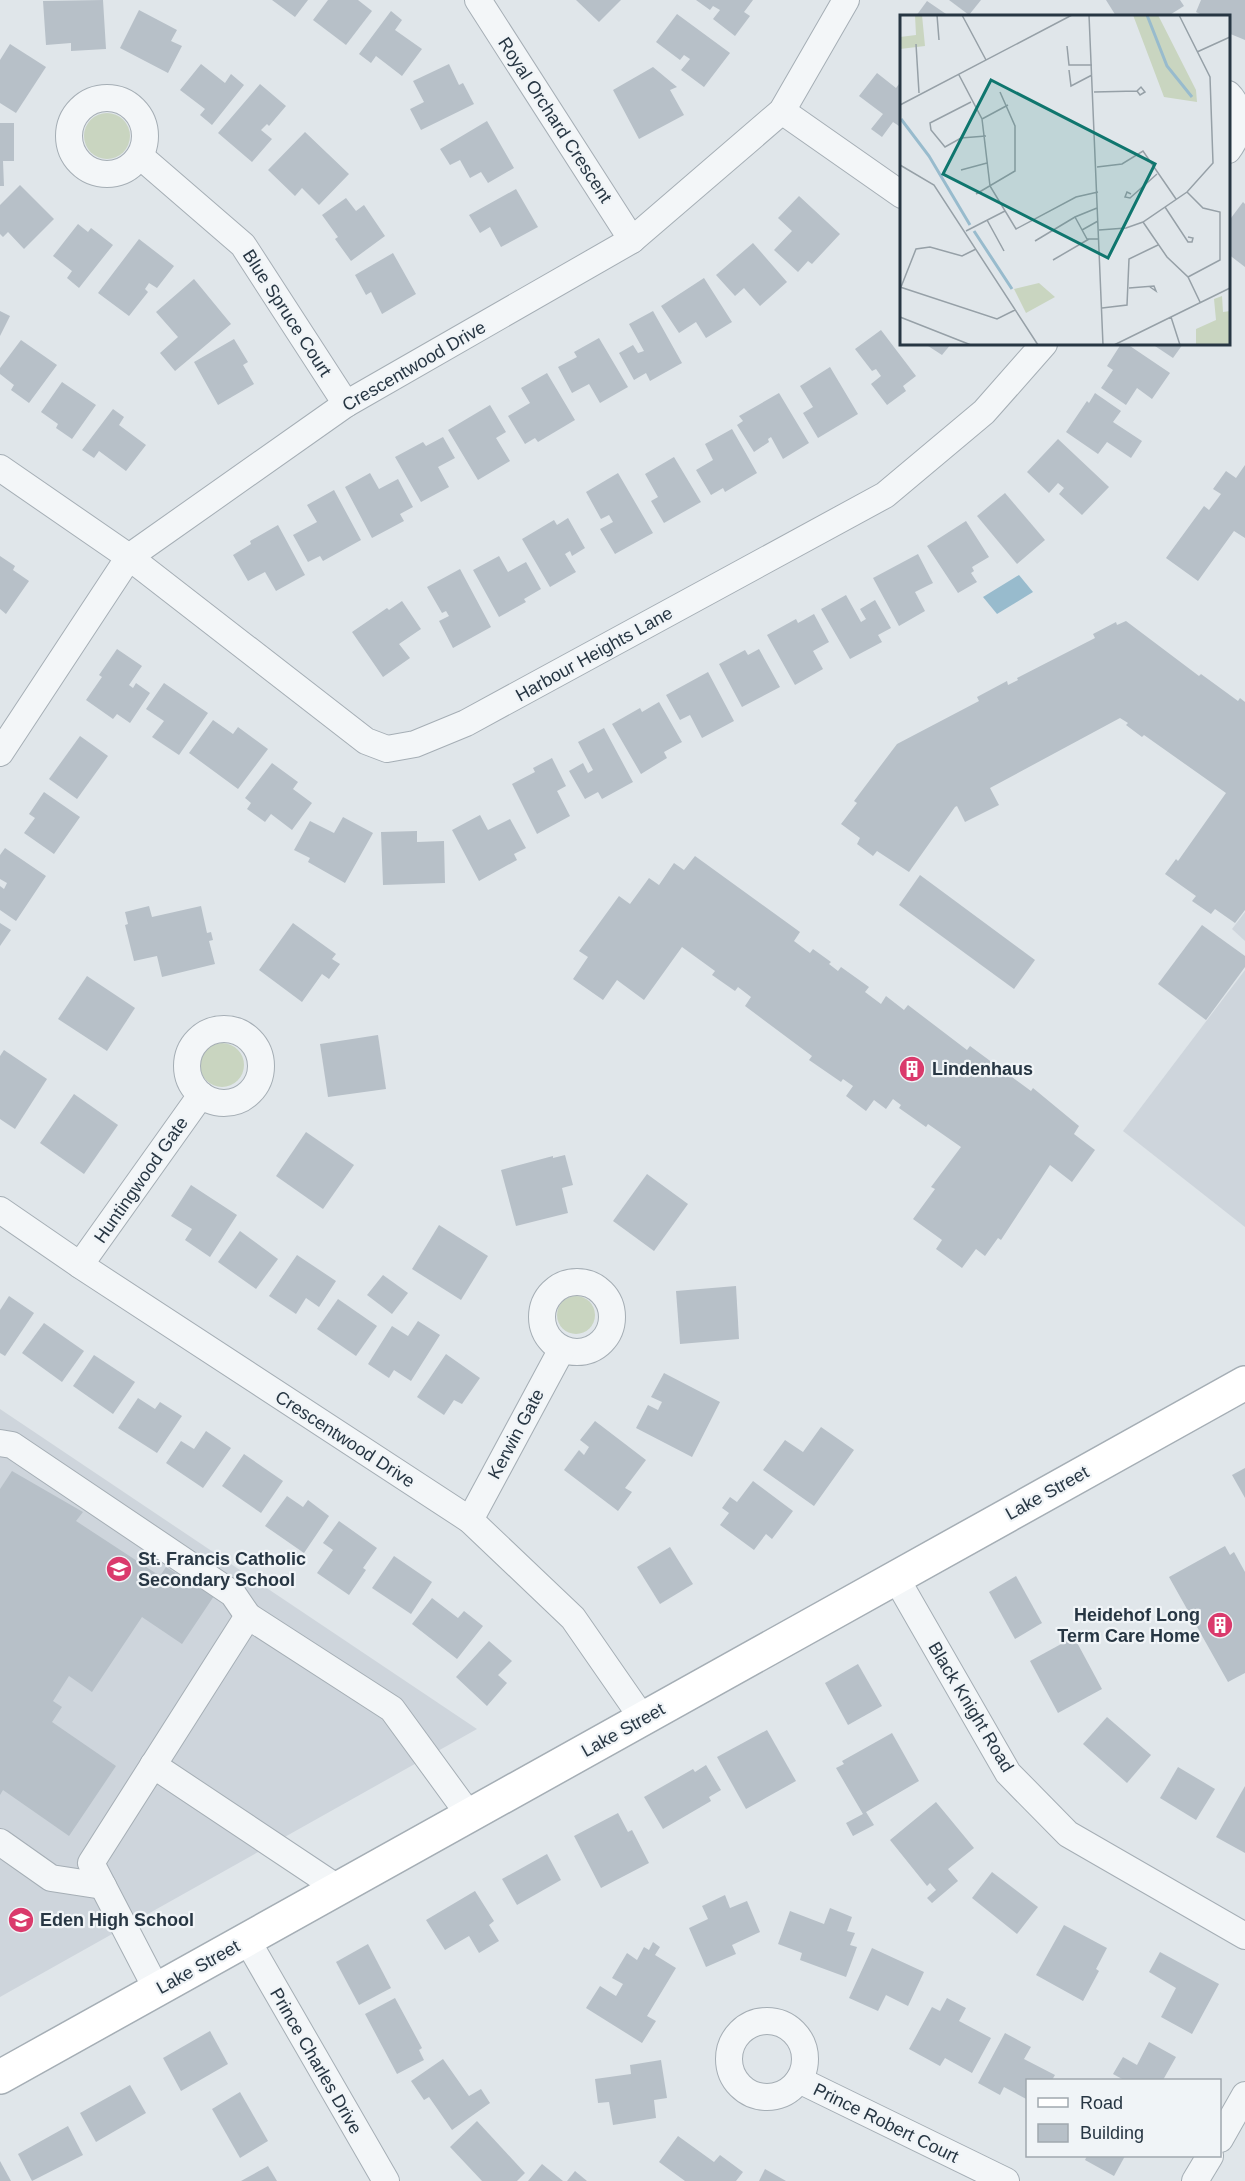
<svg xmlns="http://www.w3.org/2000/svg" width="1245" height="2181" font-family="Helvetica,sans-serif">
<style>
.built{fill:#ced5dc}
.green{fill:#c9d5c0}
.water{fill:#98bbcd}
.building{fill:#b7c0c8}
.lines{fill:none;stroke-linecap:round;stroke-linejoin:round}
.minor-casing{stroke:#a5aeb5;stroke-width:28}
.secondary-casing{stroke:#a5aeb5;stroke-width:36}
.minor{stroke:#f3f6f8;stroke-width:26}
.secondary{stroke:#fff;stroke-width:33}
.labels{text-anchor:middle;stroke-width:4.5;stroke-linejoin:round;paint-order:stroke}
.street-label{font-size:18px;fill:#273643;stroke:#f0f4f7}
.poi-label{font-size:18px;font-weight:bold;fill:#273643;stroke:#f0f4f7;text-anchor:start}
.inset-river{fill:none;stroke:#98bbcd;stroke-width:3}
.inset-road{fill:none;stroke:#96a0a7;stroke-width:1.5}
.view{fill:#0f766e;fill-opacity:0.15;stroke:#0f766e;stroke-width:3}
.inset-edge{fill:none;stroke:#273643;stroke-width:3}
</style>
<rect width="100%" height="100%" fill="#e0e6ea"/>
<!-- built -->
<g class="built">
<polygon points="1245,912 1245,941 1232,929"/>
<polygon points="1245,970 1245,1227 1123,1131"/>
<polygon points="0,1409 477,1729 0,1997"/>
</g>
<!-- green -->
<g class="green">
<circle cx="107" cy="136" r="23"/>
<circle cx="222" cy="1065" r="22"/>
<circle cx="576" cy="1315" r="19"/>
</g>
<!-- water -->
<polygon class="water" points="1019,575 1033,592 997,614 983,597"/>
<!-- building -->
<g class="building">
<polygon points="103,0 106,49 71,51 71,43 46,45 43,1"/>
<polygon points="272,0 308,0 295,17"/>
<polygon points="328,0 358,0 372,11 346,45 313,20"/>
<polygon points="576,0 621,0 599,22"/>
<polygon points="696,0 753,0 744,12 750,16 735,36 713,19 720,10 713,6 710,10"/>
<polygon points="949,0 981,0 969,15"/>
<polygon points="1106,0 1180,0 1184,6 1168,16 1116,16"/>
<polygon points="1201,0 1245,0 1245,40 1228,33 1228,16 1204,16 1196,12"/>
<polygon points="927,1 949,16 916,16"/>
<polygon points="139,10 177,30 171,41 182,46 168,73 120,48"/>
<polygon points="391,11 402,20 395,30 422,49 402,76 376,56 371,63 359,54"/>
<polygon points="677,14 730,53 704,87 681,70 690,59 684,55 680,60 656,42"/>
<polygon points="10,44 46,67 16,113 0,103 0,60"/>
<polygon points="201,64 225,83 231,74 244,85 212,125 200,115 205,109 180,90"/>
<polygon points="449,64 459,85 463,83 474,104 421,130 410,109 424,102 413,81"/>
<polygon points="653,67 677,87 670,90 684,115 639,139 613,90"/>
<polygon points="877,73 896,88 902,80 902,128 893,122 882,137 871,129 883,114 859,96"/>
<polygon points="260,84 286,106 269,126 267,124 261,130 272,139 252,162 218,133"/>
<polygon points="487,121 514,168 488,183 481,172 470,178 460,160 450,165 440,149"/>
<polygon points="0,123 14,123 14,161 3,161 4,186 0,186"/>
<polygon points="305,132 349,174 319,205 302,188 295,196 268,170"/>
<polygon points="20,185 54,219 24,249 8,232 3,237 0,234 0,205"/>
<polygon points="516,189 538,227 501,247 490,227 480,233 469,215"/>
<polygon points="799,196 840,234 812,264 808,261 798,272 774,250 792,231 778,218"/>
<polygon points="346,198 356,211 364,205 385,236 351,261 335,239 338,237 322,215"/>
<polygon points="1243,202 1245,204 1245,267 1228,254 1228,222"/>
<polygon points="78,224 88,232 91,228 113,245 79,288 67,278 72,271 53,256"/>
<polygon points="139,239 174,266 157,288 149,283 145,289 148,292 129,316 98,293"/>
<polygon points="753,243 787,282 760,306 744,288 735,296 716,275"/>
<polygon points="393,253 416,294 382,314 371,292 366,295 355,275"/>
<polygon points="704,278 732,322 706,338 696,322 679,333 661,306"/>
<polygon points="194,279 231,324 175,371 160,353 178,337 156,312"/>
<polygon points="0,311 10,316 0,336"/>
<polygon points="653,311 682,363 650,381 646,373 634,380 619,353 633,345 638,353 644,351 629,324"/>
<polygon points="881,330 916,376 903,386 906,391 887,405 871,384 881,376 876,369 872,371 855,349"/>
<polygon points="599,338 628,387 600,403 589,384 572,393 558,367 577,357 574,352"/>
<polygon points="234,339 248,362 243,365 254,384 218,405 194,362"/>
<polygon points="21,340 57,365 29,403 11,390 14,385 0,374 0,368"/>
<polygon points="925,344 951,344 942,355"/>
<polygon points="1121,344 1127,344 1170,373 1152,399 1137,388 1126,405 1101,388 1113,370 1107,366"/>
<polygon points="1152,344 1183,344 1173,358"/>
<polygon points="830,367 858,414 818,438 803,413 813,407 800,386"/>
<polygon points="547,373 575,420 538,442 535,438 525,444 508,416 530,403 521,388"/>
<polygon points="62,382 96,405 72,439 56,428 58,424 41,412"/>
<polygon points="779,393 809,443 783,459 771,437 768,439 769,442 754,452 737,425 743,421 739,416"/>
<polygon points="1095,393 1121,411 1113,422 1142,441 1131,458 1107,442 1098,454 1066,432 1087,401 1089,403"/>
<polygon points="490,405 506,432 496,438 510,461 478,480 448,430"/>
<polygon points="113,409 124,417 119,425 146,445 126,471 99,451 94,458 82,450"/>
<polygon points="732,429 757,473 725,492 723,488 711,495 696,470 713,460 705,444"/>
<polygon points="443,437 455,458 438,467 449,487 421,502 395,457 423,442 426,446"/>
<polygon points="1058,439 1109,487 1082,515 1059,494 1064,488 1058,483 1049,493 1027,472"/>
<polygon points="674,457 701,502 664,523 651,501 658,497 645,474"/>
<polygon points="1245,465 1245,538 1234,531 1198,581 1166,558 1204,506 1209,510 1221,494 1213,489 1226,471 1236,478"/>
<polygon points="370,473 379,489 398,479 413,507 400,514 404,521 372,538 345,487"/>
<polygon points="618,473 653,533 615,554 600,529 613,522 609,515 601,519 586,492"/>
<polygon points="334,490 361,540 323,561 320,556 308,562 293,535 317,522 307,505"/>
<polygon points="1005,493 1045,540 1017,564 977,516"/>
<polygon points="568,518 585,548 572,556 570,551 565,554 576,572 550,587 522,539 554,520 557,525"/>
<polygon points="966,521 989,557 972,567 974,571 971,573 977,582 958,593 927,546"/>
<polygon points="278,525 305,575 276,591 265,572 248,581 233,555 251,544 250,541"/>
<polygon points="918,554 933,583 915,592 925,611 899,626 873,578"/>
<polygon points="0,556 15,566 13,570 29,581 6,614 0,609"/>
<polygon points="499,556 508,572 526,562 541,589 524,599 526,602 499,617 473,570"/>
<polygon points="460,569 491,627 453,648 439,621 449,616 446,611 442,613 427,587"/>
<polygon points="846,595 861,622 866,619 860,609 875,600 891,628 878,635 882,642 850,659 821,609"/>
<polygon points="402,601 421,629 399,644 410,658 383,677 352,632 387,608 389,610"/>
<polygon points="814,614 829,642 813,651 823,669 795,685 767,635 796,619 798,623"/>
<polygon points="1126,621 1199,676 1201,674 1238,701 1240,698 1245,702 1245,910 1235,923 1215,909 1211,914 1192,901 1196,896 1165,874 1176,859 1178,861 1226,793 1144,735 1142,737 1126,725 1128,723 1120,718 990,788 999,805 965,822 957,806 955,807 909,872 877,851 873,856 857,844 860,838 841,824 857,803 854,801 897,744 979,701 977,697 1007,681 1008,685 1018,680 1017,678 1095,638 1093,634 1116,622 1117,625"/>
<polygon points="117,649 142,666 129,685 133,688 136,683 150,693 130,723 117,714 113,719 86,700 102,677 99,675"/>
<polygon points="759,649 780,687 742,707 719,664 745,650 748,655"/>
<polygon points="708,672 734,721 702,738 690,715 680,720 666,695"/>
<polygon points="164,683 208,713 179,755 152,737 164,721 146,709"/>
<polygon points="659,702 682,742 664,752 667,758 641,774 612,724 640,708 642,712"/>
<polygon points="213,720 233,734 238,727 268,749 238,789 189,753"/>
<polygon points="604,728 633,782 602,799 598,792 585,799 569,771 583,763 588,773 593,770 578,742"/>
<polygon points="80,736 108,756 77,799 49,779"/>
<polygon points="552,758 566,786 557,791 570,816 537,834 512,784 535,772 533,768"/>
<polygon points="272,763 298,782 293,789 312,803 292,830 271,814 265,822 247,809 251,803 245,798"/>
<polygon points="44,792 80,817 54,854 24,833 35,818 29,814"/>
<polygon points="480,815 488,830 510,819 526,848 514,854 517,860 479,881 452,830"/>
<polygon points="343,817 373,833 345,883 308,862 310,858 294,850 310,821 334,833"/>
<polygon points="417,831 417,842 444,841 445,883 383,885 381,832"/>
<polygon points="5,848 46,876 16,921 0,910 0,886 4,889 7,883 0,879 0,855"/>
<polygon points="695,856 800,932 794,941 810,953 813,949 831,962 829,964 838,971 841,967 869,987 865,992 881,1004 886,996 904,1010 908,1005 967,1050 970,1046 1031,1091 1033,1088 1079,1126 1074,1134 1095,1150 1072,1182 1050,1165 1001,1240 998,1238 985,1256 976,1249 962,1268 936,1249 942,1240 913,1219 935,1189 931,1187 961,1147 928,1124 926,1127 899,1108 901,1105 893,1099 886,1109 874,1100 866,1111 846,1096 853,1086 843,1079 841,1082 809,1060 812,1056 745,1006 751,997 738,987 735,991 712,975 715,971 682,947 644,1000 617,980 603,1000 573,979 588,957 579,951 619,896 630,904 649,878 659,885 674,863 684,870"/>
<polygon points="920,875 1035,960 1014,989 899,905"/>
<polygon points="149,906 152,917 201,906 207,933 211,932 213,940 209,941 215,964 162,977 157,956 134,961 125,925 128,924 125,912"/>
<polygon points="0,923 11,930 0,946"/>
<polygon points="293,923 336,954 332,959 340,964 329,979 322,974 302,1002 259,970"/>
<polygon points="1202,925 1245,956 1245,967 1206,1020 1158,984"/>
<polygon points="87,976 135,1008 107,1051 58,1019"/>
<polygon points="378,1035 386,1089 328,1097 320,1044"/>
<polygon points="4,1050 47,1079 15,1129 0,1119 0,1056"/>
<polygon points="74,1094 118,1125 84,1174 40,1143"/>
<polygon points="306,1132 354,1165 323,1209 276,1176"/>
<polygon points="565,1155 573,1185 562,1188 568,1213 516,1226 501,1170 553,1156 553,1158"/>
<polygon points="647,1174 688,1204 654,1251 613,1221"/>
<polygon points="191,1185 237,1215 210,1257 185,1240 192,1229 171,1216"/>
<polygon points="439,1225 488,1256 461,1300 412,1269"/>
<polygon points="240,1231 278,1259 256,1289 218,1262"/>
<polygon points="297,1255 336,1281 319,1307 306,1298 296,1314 269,1296"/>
<polygon points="383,1275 408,1293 392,1314 367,1295"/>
<polygon points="736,1286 739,1339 680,1344 676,1291"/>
<polygon points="9,1296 34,1313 5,1356 0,1353 0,1310"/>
<polygon points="338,1299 377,1326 356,1356 317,1329"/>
<polygon points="418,1321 440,1335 411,1381 394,1370 389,1378 368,1364 392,1326 408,1336"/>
<polygon points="44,1323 84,1351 62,1382 22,1353"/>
<polygon points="446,1354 480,1378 462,1404 454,1400 444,1415 417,1397"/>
<polygon points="94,1355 135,1382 113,1414 73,1386"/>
<polygon points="664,1373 720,1402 692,1457 636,1428 648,1405 658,1410 662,1402 651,1397"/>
<polygon points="138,1398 155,1409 160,1402 182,1416 157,1453 118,1428"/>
<polygon points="595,1421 646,1460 625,1488 632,1492 618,1511 564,1470 579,1450 584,1455 589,1447 580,1440"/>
<polygon points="821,1427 854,1450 814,1506 763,1470 785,1440 803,1452"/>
<polygon points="206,1431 231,1448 203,1488 166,1463 181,1441 194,1449"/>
<polygon points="244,1454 283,1481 261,1513 222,1486"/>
<polygon points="1245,1468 1245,1498 1232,1475"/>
<polygon points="12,1471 83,1512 76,1521 160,1576 166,1567 214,1596 182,1644 142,1617 92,1692 69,1676 53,1701 62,1707 52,1722 116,1766 69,1836 3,1790 0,1795 0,1489"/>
<polygon points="753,1481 793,1511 772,1539 766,1534 754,1550 720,1525 729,1513 722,1508 730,1497 737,1502"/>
<polygon points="287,1496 303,1507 308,1500 329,1516 304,1553 265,1526"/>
<polygon points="339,1521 377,1548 363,1568 366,1570 349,1595 317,1573 333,1550 323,1543"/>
<polygon points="1225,1546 1230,1555 1234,1552 1245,1572 1245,1673 1228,1682 1169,1577"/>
<polygon points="670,1547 693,1584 660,1604 637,1567"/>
<polygon points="394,1556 432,1582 411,1614 372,1588"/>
<polygon points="1016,1576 1042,1623 1015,1639 989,1592"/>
<polygon points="432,1598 458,1618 464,1611 483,1626 457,1659 412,1624"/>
<polygon points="1074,1637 1102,1689 1058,1713 1030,1661"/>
<polygon points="489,1641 512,1661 498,1675 507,1683 487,1706 456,1677"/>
<polygon points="858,1664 882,1706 848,1725 825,1683"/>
<polygon points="1107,1717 1151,1755 1127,1783 1083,1744"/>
<polygon points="767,1730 796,1781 746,1809 717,1757"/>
<polygon points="892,1733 919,1781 866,1812 874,1825 853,1836 846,1823 863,1814 836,1768 844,1764 842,1761"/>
<polygon points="706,1765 721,1790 709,1797 711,1801 663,1829 644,1797 693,1769 695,1772"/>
<polygon points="1178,1767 1215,1789 1196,1820 1160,1798"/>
<polygon points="1245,1786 1245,1853 1216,1837"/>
<polygon points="936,1802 974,1848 948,1869 958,1881 932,1903 927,1898 936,1890 930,1883 927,1886 890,1840"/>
<polygon points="618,1813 628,1832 632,1830 649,1863 601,1888 574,1836"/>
<polygon points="547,1854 561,1880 517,1905 502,1879"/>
<polygon points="992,1872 1038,1907 1017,1934 972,1898"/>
<polygon points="475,1891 494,1921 489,1925 499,1941 479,1953 469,1936 445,1950 426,1920"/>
<polygon points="725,1895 730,1908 747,1901 760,1932 732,1945 736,1954 706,1967 689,1928 708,1919 702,1906"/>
<polygon points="830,1908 852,1917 847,1931 855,1933 850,1945 857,1947 846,1977 800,1960 802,1953 778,1944 790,1911 824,1924"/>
<polygon points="1064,1925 1107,1948 1096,1969 1099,1971 1083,2001 1036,1975"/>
<polygon points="653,1942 660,1947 655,1955 676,1968 647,2016 656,2021 642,2043 586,2008 600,1986 616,1996 623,1984 612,1978 627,1953 637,1960 644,1947 649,1950"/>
<polygon points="368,1944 391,1988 359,2005 336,1962"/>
<polygon points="872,1948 924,1972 908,2006 886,1995 878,2011 849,1998"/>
<polygon points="1160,1952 1219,1984 1192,2034 1161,2017 1176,1988 1149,1972"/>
<polygon points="395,1998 422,2048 419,2050 424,2060 397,2074 365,2014"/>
<polygon points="947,1998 966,2008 959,2021 991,2038 972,2073 945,2058 940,2066 909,2049 932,2007 940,2011"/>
<polygon points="210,2031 228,2064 181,2091 163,2058"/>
<polygon points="1005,2033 1031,2047 1024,2059 1055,2075 1052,2080 1028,2080 1028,2100 1004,2087 1000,2095 978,2083"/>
<polygon points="1149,2042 1176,2057 1163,2080 1124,2080 1113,2074 1123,2057 1137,2065"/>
<polygon points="443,2059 469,2096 481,2089 490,2103 452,2130 429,2097 424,2100 411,2081"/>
<polygon points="661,2060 667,2098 654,2100 656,2118 613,2125 609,2102 598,2103 595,2079 631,2074 630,2065"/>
<polygon points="130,2085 146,2113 96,2142 80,2113"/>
<polygon points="240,2092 268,2141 240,2158 212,2109"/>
<polygon points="477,2121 525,2173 517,2181 482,2181 450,2147"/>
<polygon points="68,2126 83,2155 32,2181 18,2154"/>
<polygon points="678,2136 714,2162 720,2155 743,2172 736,2181 685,2181 659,2162"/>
<polygon points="1087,2156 1125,2156 1114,2176 1085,2160"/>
<polygon points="0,2161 11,2181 0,2181"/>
<polygon points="542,2164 563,2181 528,2181"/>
<polygon points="268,2166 277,2181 241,2181"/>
<polygon points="765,2169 786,2181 759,2181"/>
<polygon points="575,2171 587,2181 567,2181"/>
</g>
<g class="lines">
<!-- minor casing -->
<g class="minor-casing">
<g id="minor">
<polyline points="478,0 632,240"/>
<path d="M1228 94C1243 109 1241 133 1228 150"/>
<circle cx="107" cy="136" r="38"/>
<polyline points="782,111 902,195"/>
<polyline points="140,156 243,245 346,404"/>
<polyline points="0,468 129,557 366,741 387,749 415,744 466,723 885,495 984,412 1044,344"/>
<polyline points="0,753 129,557 346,404 632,240 782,111 846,0"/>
<circle cx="224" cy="1066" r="37"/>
<polyline points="0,1210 80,1265 470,1520 573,1618 643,1719"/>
<polyline points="80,1265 201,1095"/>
<circle cx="577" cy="1317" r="35"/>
<polyline points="0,1443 12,1445 233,1594 248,1616"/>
<polyline points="470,1520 562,1349"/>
<polyline points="896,1578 1008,1773 1068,1834 1245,1936"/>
<polyline points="153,1765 339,1889"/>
<polyline points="0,1842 51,1878 103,1886"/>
<polyline points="247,1940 386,2181"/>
<polyline points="157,1990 91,1863 248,1616 392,1709 470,1816"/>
<circle cx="767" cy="2059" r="38"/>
<polyline points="799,2080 1006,2181"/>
<polyline points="1220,2139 1245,2095"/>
<polyline points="1195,2181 1210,2156"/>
</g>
</g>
<!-- secondary casing -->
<g class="secondary-casing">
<polyline id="secondary" points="0,2077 1245,1383"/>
</g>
<!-- minor -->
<use href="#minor" class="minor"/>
<!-- secondary -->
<use href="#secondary" class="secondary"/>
</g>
<!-- icons -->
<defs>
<g id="building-disc" transform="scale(1.35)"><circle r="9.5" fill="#da3a6c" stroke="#f0f4f7"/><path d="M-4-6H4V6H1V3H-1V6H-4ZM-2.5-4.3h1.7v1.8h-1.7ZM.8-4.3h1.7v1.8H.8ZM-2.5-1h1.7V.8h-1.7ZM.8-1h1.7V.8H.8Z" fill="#fff"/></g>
<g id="school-disc" transform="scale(1.35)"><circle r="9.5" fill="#da3a6c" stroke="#f0f4f7"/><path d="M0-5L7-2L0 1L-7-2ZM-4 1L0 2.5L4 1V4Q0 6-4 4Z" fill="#fff"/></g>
</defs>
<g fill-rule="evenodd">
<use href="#building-disc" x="912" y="1069"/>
<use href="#school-disc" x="119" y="1569"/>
<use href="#building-disc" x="1220" y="1625"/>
<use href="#school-disc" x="21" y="1920"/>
</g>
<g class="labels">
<!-- street labels -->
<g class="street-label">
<text transform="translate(555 120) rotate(57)" y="6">Royal Orchard Crescent</text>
<text transform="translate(287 313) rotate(57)" y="6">Blue Spruce Court</text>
<text transform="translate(414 366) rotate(-30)" y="6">Crescentwood Drive</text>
<text transform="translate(594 654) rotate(-29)" y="6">Harbour Heights Lane</text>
<text transform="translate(141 1180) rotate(-55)" y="6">Huntingwood Gate</text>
<text transform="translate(516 1434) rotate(-62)" y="6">Kerwin Gate</text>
<text transform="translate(345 1439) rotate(33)" y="6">Crescentwood Drive</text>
<text transform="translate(1047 1493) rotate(-29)" y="6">Lake Street</text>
<text transform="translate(971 1707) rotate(59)" y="6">Black Knight Road</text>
<text transform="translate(623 1730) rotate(-29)" y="6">Lake Street</text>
<text transform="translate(198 1967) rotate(-29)" y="6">Lake Street</text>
<text transform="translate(316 2061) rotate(60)" y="6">Prince Charles Drive</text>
<text transform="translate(886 2123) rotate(26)" y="6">Prince Robert Court</text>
</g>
<!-- poi labels -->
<g class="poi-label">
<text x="932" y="1075">Lindenhaus</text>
<text x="138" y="1565">St. Francis Catholic<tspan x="138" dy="21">Secondary School</tspan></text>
<text x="1200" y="1621" text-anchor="end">Heidehof Long<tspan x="1200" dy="21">Term Care Home</tspan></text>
<text x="40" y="1926">Eden High School</text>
</g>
</g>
<!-- overview -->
<g transform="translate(900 15)">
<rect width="330" height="330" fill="#e0e6ea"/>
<path d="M15 0H22L25 31 0 34V22L16 20ZM233 0H258L296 75 297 87 264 82ZM139 268 155 282 126 298 114 274ZM322 281 323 297 330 296V330H296V314L316 305 314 284Z" fill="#c9d5c0"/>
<path class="inset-river" d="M247 0 267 51 292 82M1 104 29 141 70 210M74 216 112 274"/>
<path class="inset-road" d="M37 0 39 25M62 0 86 45M189 0 203 330M16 29 19 78M167 31 169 50H192M297 37 330 22M169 55 171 71 192 60M59 60 82 104 90 171 116 214 176 182 198 177M194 77 237 76 241 72 245 77 240 80 237 76M71 87 30 108 31 115 45 132 61 123 86 121M0 90 172 0M82 104 108 90M0 150 34 170 138 330M197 152 222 149 243 136 276 184M61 155 87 148M287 177 303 193 320 197V245L288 262M76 179 115 156V111L100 77M231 179 227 177 225 182 230 183 257 159M265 192 288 227H292L293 223 288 222M197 193 175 202 187 224H199M87 205 104 236M243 207 267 242 288 262 300 287M182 215 198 206M199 215 226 213 243 207 287 177 313 148 310 62 279 0M66 216 105 196M135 226 175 202M153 245 189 224M0 272 97 304 115 295M1 272 16 234 30 232 62 241 76 234M229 273 254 271 256 276 250 272M202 293 227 290 229 244 258 230M0 302 71 330M271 302 280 330M214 330 330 273"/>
<path class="view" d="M91 65 255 149 208 243 43 159Z"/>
<rect width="330" height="330" class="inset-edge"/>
</g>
<!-- legend -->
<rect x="1026" y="2079" width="195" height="78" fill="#f0f4f7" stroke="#a0a8af" stroke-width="1.5"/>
<rect x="1038" y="2098" width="30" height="9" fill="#ffffff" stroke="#a0a8af" stroke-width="1.5"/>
<text x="1080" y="2109" font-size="18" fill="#273643">Road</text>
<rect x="1038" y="2124" width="30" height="18" fill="#b7c0c8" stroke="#a0a8af" stroke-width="1.5"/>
<text x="1080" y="2139" font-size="18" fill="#273643">Building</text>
</svg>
